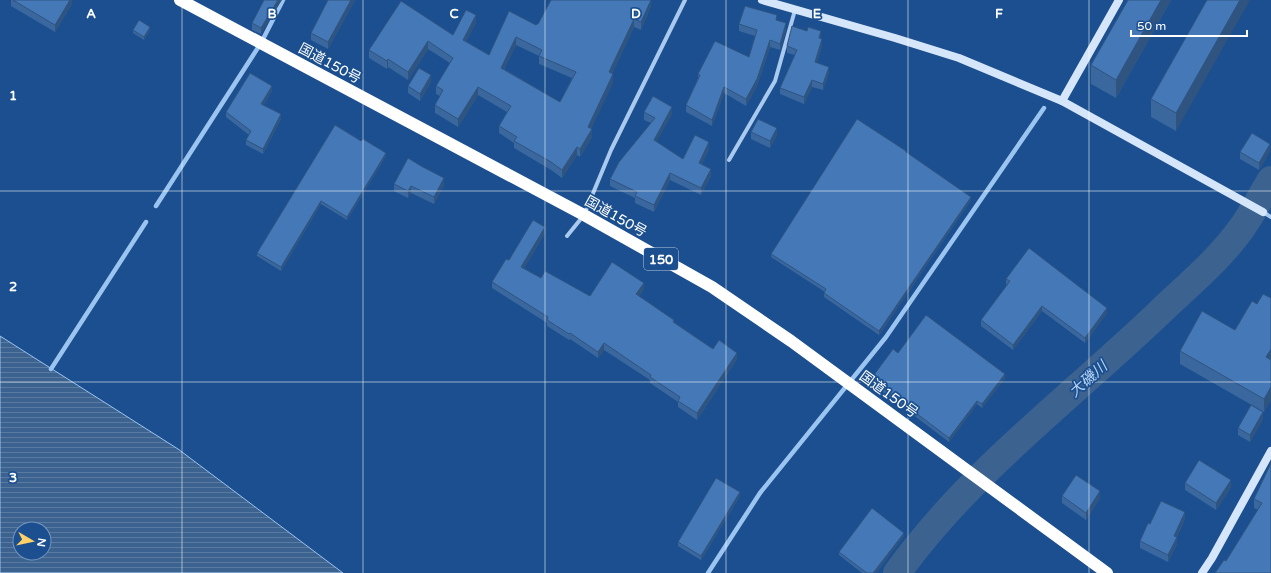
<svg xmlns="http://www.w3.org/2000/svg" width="1271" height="573" font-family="'Varela Round','Noto Sans JP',sans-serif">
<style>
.water{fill:url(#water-rules);stroke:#9cc4f0;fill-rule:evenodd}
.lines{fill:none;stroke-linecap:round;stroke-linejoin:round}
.stream{stroke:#9cc4f0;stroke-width:4.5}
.river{stroke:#3c6290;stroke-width:28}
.street{stroke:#a9c9ee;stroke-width:4}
.secondary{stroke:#d6e6fa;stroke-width:8}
.highway{stroke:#fff;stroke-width:12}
.wall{fill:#3a679d;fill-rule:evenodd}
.shaded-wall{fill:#305480}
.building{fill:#4478b7;stroke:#305480;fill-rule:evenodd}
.grid{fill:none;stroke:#fff;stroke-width:1;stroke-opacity:0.55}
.labels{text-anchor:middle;stroke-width:3.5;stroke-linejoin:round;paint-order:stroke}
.shield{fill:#1b4f8f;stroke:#bbcadd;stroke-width:1}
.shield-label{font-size:13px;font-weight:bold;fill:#fff}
.street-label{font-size:14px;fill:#fff;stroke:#1b4f8f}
.water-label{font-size:15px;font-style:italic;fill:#b5d3f5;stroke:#1b4f8f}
.grid-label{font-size:13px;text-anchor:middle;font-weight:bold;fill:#fff;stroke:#1b4f8f;stroke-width:3.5;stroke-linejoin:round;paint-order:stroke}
</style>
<defs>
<pattern id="water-rules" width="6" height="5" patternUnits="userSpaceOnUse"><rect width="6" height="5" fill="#3c6290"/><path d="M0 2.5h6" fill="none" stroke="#597aa1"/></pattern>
</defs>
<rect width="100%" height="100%" fill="#1b4f8f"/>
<!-- water -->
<path class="water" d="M0 336 178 449 343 573H0ZM20 529H44V553H20Z"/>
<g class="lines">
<!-- stream -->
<g class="stream">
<polyline points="156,206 261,43 283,0"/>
<polyline points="51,369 146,222"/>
<polyline points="708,573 760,493 886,337 1044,108"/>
</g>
<!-- river -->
<path class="river" d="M897 573C969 473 1070 398 1159 313 1187 286 1218 261 1241 229 1252 214 1261 196 1271 180"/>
<!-- street -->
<g class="street">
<polyline points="729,160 775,81 795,10"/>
<polyline points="1263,212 1271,217"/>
<polyline points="567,236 584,215 611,150 685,0"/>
</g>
<!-- secondary -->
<g class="secondary">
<polyline points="762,0 895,38 959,58 1062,101 1263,212"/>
<polyline points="1062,101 1119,0"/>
<polyline points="1202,573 1212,558 1271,451"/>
</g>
<!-- highway -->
<polyline class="highway" points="180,0 584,215 712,287 791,341 1107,573"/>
</g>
<!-- wall -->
<g class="wall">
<polygon points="11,0 72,0 72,4 55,32 11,6"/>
<polygon points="264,0 261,34 252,30 252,23"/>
<polygon points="328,0 355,0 328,49 311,40 311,33"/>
<path d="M651 0V6L641 30 634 27 612 74 613 82 591 129 592 137 580 157 577 155 562 178 551 170 514 148V143L499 133V126L507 112 478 95 458 127 435 113V105L440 96 436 94V86L450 63 428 49 408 80 388 67 387 69 369 58V50L453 35 476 23 466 41 489 55 536 25ZM516 45 539 56V64L572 78 560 102 504 69Z"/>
<polygon points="1128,0 1171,0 1116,98 1091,84 1091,65"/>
<polygon points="1207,0 1176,131 1151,117 1151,99"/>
<polygon points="777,20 786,30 780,50 770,47 757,86 746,106 724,93 712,126 686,112 686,105 698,78 698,74 749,57 755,36 739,31 739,24"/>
<polygon points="133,30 150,30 144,40 133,33"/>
<polygon points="821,38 821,39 822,46 817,62 829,73 823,90 812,87 804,104 780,94 780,88 795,55 787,53 787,46"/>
<polygon points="431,82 420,101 408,93 408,86"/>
<polygon points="272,91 263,106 281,119 263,154 246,145 246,140 249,135 226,117 226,112"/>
<polygon points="644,112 672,114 656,142 683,159 709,149 702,164 711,176 701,195 670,180 654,212 635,203 635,198 610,186 610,179 651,123 644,120"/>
<polygon points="335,125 386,156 347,220 321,204 281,271 257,256 257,253"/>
<polygon points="751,132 777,135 770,148 751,139"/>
<polygon points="1270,151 1259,170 1240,159 1240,152"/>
<polygon points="906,152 971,200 879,335 824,297 824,293 825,292 771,257 771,254"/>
<polygon points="421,167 444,185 434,204 411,193 408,198 394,191 394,184"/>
<polygon points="545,233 524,268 541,278 590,296 644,289 639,296 674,322 713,349 737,359 697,420 678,407 678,402 650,383 650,380 604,350 598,358 570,339 569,340 547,326 547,323 492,288 492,282 509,260"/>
<polygon points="1006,279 1107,313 1085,343 1042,311 1013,350 981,326 981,320 1007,285 1006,284"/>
<polygon points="1271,298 1271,400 1264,412 1180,364 1180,351 1235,330 1257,304"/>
<polygon points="898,353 1005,378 982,408 977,404 949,442 871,383 871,379"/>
<polygon points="1263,419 1250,442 1238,435 1238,428"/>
<polygon points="1271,463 1271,573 1215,573 1226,561 1258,510 1254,508 1254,499"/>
<polygon points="1185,483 1231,487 1216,510 1185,490"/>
<polygon points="740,496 701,560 678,546 678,542"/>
<polygon points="1062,496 1100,498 1086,520 1062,503"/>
<polygon points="1185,519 1177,537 1177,544 1168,562 1140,548 1140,541 1150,524"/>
<polygon points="904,536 876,573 862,573 839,555 839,552"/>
</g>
<!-- shaded-wall -->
<g class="shaded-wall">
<polygon points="70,0 72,0 72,4 55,32 55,25"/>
<polygon points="278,0 282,0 261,34 261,28"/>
<polygon points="351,0 355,0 328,49 328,42"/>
<polygon points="651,0 651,6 641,30 641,22"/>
<polygon points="1161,0 1171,0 1116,98 1116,80"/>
<polygon points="1240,0 1250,0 1176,131 1176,113"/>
<polygon points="476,15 476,23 463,47 463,40"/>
<polygon points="634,19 634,27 609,80 609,72"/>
<polygon points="786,23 786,30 780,50 780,44"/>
<polygon points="150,27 150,30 144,40 144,37"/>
<polygon points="821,31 821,38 819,45 819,38"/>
<polygon points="516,37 516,45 501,75 501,68"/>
<polygon points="822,39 822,46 815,68 815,62"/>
<polygon points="770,40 770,47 757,86 746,106 746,99"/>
<polygon points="428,41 428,49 408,80 408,72"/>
<polygon points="388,59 388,67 387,69 387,61"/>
<polygon points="829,67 829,73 823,90 823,84"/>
<polygon points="613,74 613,82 589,134 592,129 592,137 580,157 580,149 588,127"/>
<polygon points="431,75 431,82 420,101 420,94"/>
<polygon points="812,80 812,87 804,104 804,97"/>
<polygon points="272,86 272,91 261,109 261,104"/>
<polygon points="478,87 478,95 458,127 458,119"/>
<polygon points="724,87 724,93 712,126 712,120"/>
<polygon points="672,107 672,114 654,147 654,140"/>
<polygon points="281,114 281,119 263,154 263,149"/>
<polygon points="777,128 777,135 770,148 770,141"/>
<polygon points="709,142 709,149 699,170 699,163"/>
<polygon points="1270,144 1270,151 1259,170 1259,163"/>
<polygon points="577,147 577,155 562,178 562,170"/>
<polygon points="386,153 386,156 347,220 347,217"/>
<polygon points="711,169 711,176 701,195 701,188"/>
<polygon points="670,173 670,180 654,212 654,205"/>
<polygon points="444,178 444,185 434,204 434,197"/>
<polygon points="411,186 411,193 408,198 408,191"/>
<polygon points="971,197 971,200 879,335 879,331"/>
<polygon points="321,201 321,204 281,271 281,267"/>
<polygon points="545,227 545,233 521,273 521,267"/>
<polygon points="644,283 644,289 636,301 636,294"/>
<polygon points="1042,306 1042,311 1013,350 1013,345"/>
<polygon points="1107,308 1107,313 1085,343 1085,338"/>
<polygon points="604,343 604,350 598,358 598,352"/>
<polygon points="1271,349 1271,362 1266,357"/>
<polygon points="737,353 737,359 697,420 697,413"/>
<polygon points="1005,374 1005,378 982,408 982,404"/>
<polygon points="1271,387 1271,400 1264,412 1264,399"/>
<polygon points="977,401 977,404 949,442 949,438"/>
<polygon points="1263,412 1263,419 1250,442 1250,435"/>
<polygon points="1231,480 1231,487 1216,510 1216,503"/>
<polygon points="1100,491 1100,498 1086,520 1086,513"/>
<polygon points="740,492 740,496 701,560 701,556"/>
<polygon points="1185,512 1185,519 1175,541 1177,537 1177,544 1168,562 1168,555 1174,536"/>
<polygon points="904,533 904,536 876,573 873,573"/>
</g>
<!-- building -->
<g class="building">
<polygon points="13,0 70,0 55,25"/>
<polygon points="264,0 278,0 261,28 252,23"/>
<polygon points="328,0 351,0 328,42 311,33"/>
<path d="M551 0H651L641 22 634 19 609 72 613 74 588 127 592 129 580 149 577 147 562 170 551 162 514 141 517 137 499 126 511 106 478 87 458 119 435 105 443 90 436 86 453 58 428 41 408 72 388 59 387 61 369 50 401 1 453 35 466 10 476 15 463 40 489 55 509 11 536 25 537 24H538ZM516 37 542 50 539 56 576 72 560 102 501 68Z"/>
<polygon points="1128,0 1161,0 1116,80 1091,65"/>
<polygon points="1207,0 1240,0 1176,113 1151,99"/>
<polygon points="745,6 777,15 776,20 786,23 780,44 770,40 757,79 746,99 724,87 712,120 686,105 700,75 698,74 715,41 749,57 757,30 739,24"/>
<polygon points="139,20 150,27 144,37 133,30"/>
<polygon points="792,26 807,31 808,27 821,31 819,38 822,39 815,62 829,67 823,84 812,80 804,97 780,88 797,50 787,46"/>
<polygon points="419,68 431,75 420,94 408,86"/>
<polygon points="250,73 272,86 261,104 281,114 263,149 246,140 251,131 226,112"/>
<polygon points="653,96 672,107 654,140 683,159 695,135 709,142 699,163 711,169 701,188 670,173 654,205 635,196 637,192 610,179 619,162 655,118 644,112"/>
<polygon points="758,119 777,128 770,141 751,132"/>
<polygon points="857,119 906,151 906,152 971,197 879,331 824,293 826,289 771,254"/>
<polygon points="335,125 361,141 363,139 386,153 347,217 321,201 281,267 257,253"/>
<polygon points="1252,133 1270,144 1259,163 1240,152"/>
<polygon points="408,158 421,166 444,178 434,197 411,186 408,191 394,184"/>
<polygon points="533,220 545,227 521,267 541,278 545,271 590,296 612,262 644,283 636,294 674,320 673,322 713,349 719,340 737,353 697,413 678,401 680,397 650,377 651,375 604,343 598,352 570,333 569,334 547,320 548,317 492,282 506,259 509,260"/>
<polygon points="1029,248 1107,308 1085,338 1042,306 1013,345 981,320 1010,281 1006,279"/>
<polygon points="1263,294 1271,298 1271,349 1266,357 1271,360 1271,387 1264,399 1180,351 1202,311 1235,330 1252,301 1257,304"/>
<polygon points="926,315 1005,374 982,404 977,401 949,438 871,379 893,349 898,353"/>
<polygon points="1251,405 1263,412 1250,435 1238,428"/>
<polygon points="1199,460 1231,480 1216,503 1185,483"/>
<polygon points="1271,463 1271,573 1215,573 1224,560 1226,561 1262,503 1254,499"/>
<polygon points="1076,475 1100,491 1086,513 1062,496"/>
<polygon points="716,478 740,492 701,556 678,542"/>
<polygon points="1161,501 1185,512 1174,536 1177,537 1168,555 1140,541 1148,523 1150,524"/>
<polygon points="872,508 904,533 873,573 867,573 839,552"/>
</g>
<!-- grid -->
<path class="grid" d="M182 0V573M363 0V573M545 0V573M726 0V573M908 0V573M1089 0V573M0 191H1271M0 382H1271"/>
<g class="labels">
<!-- shield labels -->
<rect class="shield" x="644" y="248" width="34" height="22" rx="3"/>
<g class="shield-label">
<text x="661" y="264">150</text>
</g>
<!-- street labels -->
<g class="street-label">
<text transform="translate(330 63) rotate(28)" y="5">国道150号</text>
<text transform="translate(616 216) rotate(29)" y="5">国道150号</text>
<text transform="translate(889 394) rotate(36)" y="5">国道150号</text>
</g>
<!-- water labels -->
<g class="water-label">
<text transform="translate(1088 379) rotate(-42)" y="5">大磯川</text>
</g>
</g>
<g class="grid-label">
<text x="91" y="18">A</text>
<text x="272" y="18">B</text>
<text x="454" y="18">C</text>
<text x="636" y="18">D</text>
<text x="817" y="18">E</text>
<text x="999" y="18">F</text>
<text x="13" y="100">1</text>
<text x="13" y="291">2</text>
<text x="13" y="482">3</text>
</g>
<!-- north arrow -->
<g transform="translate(32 541) rotate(99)"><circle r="19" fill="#1b4f8f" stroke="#7695bc"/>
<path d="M0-3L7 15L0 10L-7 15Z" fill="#ffd166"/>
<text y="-6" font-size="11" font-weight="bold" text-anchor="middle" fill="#ffffff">N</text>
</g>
<!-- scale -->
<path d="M1131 30v6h116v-6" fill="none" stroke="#ffffff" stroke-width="2"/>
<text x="1137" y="30" font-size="12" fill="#ffffff" stroke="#1b4f8f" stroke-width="3" paint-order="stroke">50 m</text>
</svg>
